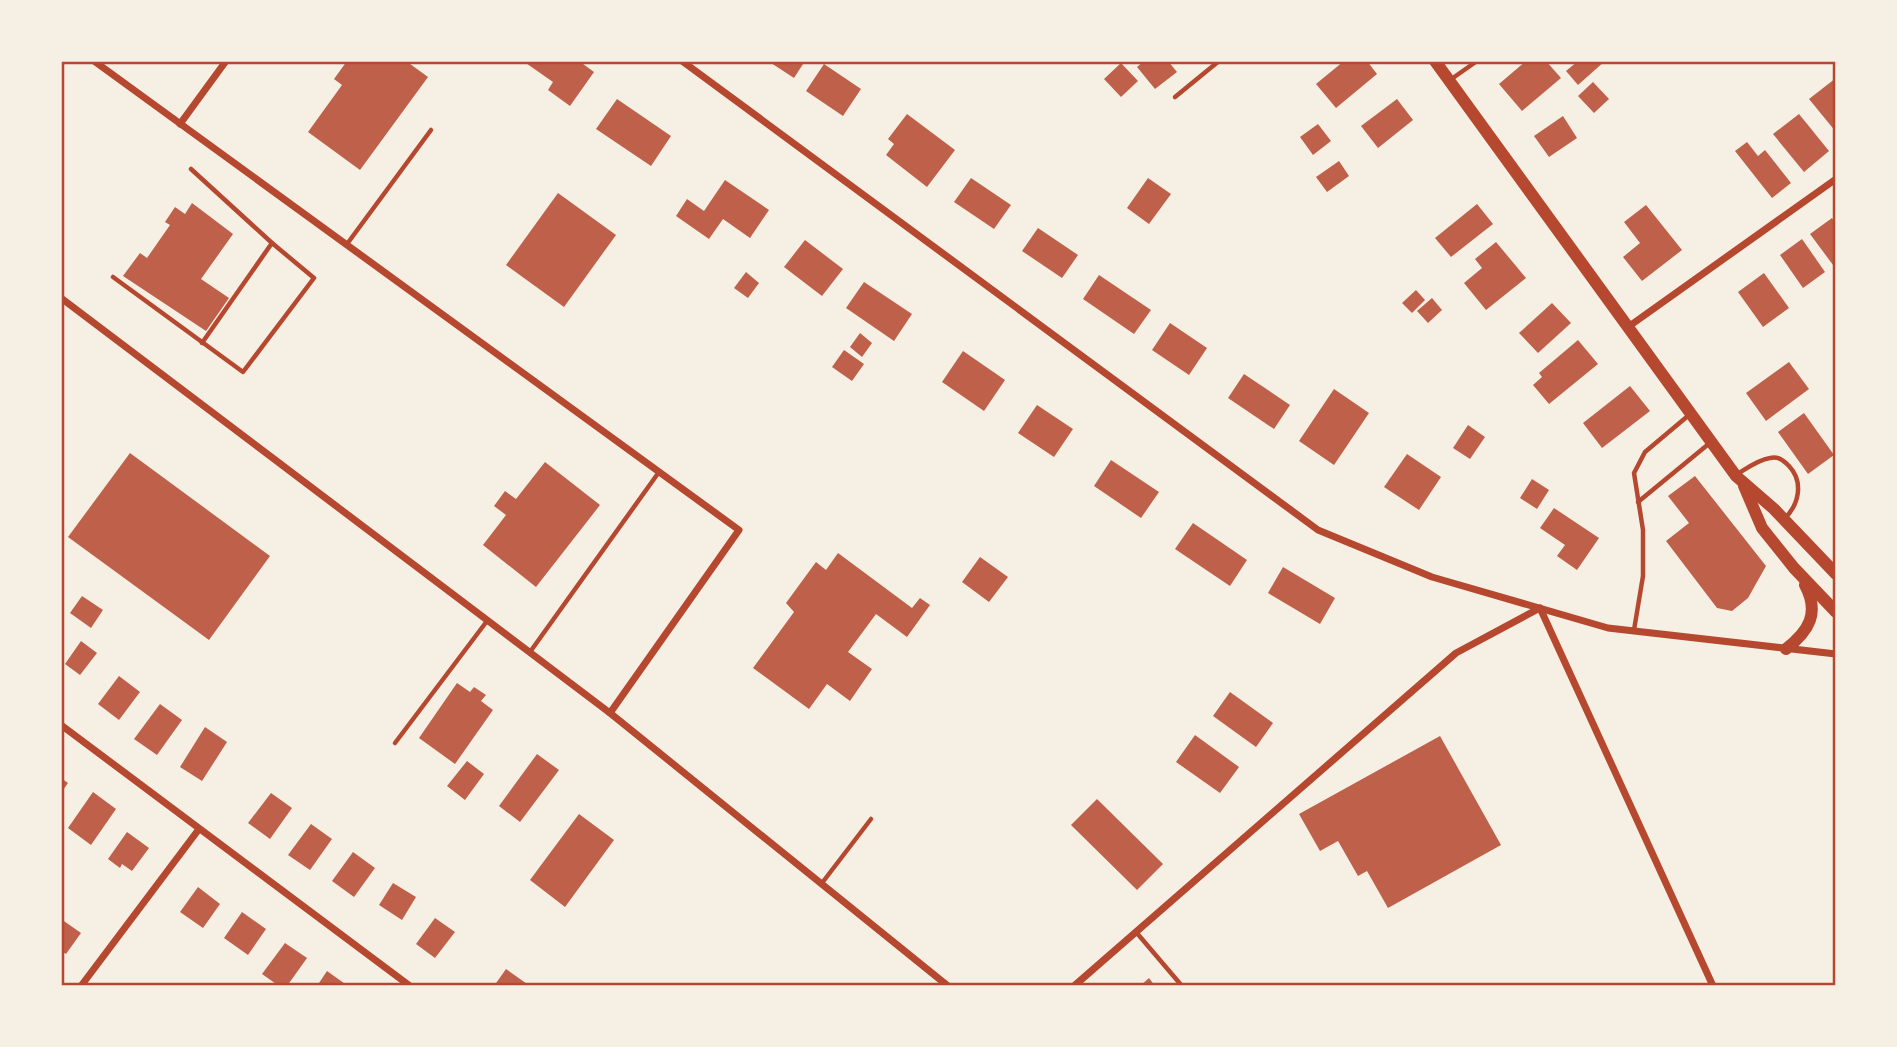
<svg xmlns="http://www.w3.org/2000/svg" width="1897" height="1047" font-family="Raleway,sans-serif">
<style>
.building{fill:#bf614a}
.lines{fill:none;stroke-linecap:round;stroke-linejoin:round}
.service{stroke:#b5482f;stroke-width:4.5}
.minor{stroke:#b5482f;stroke-width:7}
.secondary{stroke:#b5482f;stroke-width:12}
.neatline{fill:none;stroke:#b5482f;stroke-width:2.5}
</style>
<rect width="100%" height="100%" fill="#f6efe4"/>
<!-- building -->
<g class="building">
<polygon points="347,61 406,61 428,77 360,170 308,132 342,85 334,79"/>
<polygon points="523,61 579,61 594,72 570,106 548,90 553,82"/>
<polygon points="768,61 805,61 794,78"/>
<polygon points="1144,61 1168,61 1177,72 1155,89 1137,67"/>
<polygon points="1344,61 1367,61 1377,74 1336,108 1316,84"/>
<polygon points="1526,61 1546,61 1561,78 1522,111 1499,84"/>
<polygon points="1578,61 1605,61 1578,85 1566,71"/>
<polygon points="1121,63 1138,81 1121,97 1104,79"/>
<polygon points="824,64 861,89 843,116 806,91"/>
<polygon points="1836,78 1836,132 1809,99"/>
<polygon points="1593,82 1609,99 1594,113 1578,96"/>
<polygon points="617,99 671,136 651,166 596,129"/>
<polygon points="1397,99 1413,120 1378,148 1361,126"/>
<polygon points="907,114 955,150 927,187 886,155 894,144 888,139"/>
<polygon points="1799,114 1829,151 1804,172 1773,134"/>
<polygon points="1563,116 1577,138 1549,157 1534,136"/>
<polygon points="1318,124 1331,141 1313,155 1300,137"/>
<polygon points="1747,142 1758,156 1765,150 1791,183 1772,198 1735,151"/>
<polygon points="1339,161 1349,176 1327,192 1316,177"/>
<polygon points="971,178 1011,205 994,229 954,202"/>
<polygon points="1148,178 1171,194 1149,224 1127,208"/>
<polygon points="725,180 769,210 750,238 723,219 709,239 676,216 687,199 704,211"/>
<polygon points="558,193 616,235 564,307 506,265"/>
<polygon points="192,203 233,234 201,279 229,298 206,331 123,276 140,253 147,258 170,225 165,222 175,207 185,214"/>
<polygon points="1477,204 1493,224 1451,257 1435,238"/>
<polygon points="1646,205 1682,250 1642,281 1623,257 1640,243 1624,222"/>
<polygon points="1832,218 1836,224 1836,269 1810,234"/>
<polygon points="1038,228 1078,255 1062,278 1022,251"/>
<polygon points="1802,239 1825,272 1803,288 1780,255"/>
<polygon points="805,240 843,269 822,296 784,267"/>
<polygon points="1496,242 1526,278 1486,310 1464,283 1482,268 1475,259"/>
<polygon points="746,272 759,283 748,298 734,288"/>
<polygon points="1764,273 1789,308 1763,327 1738,292"/>
<polygon points="1099,275 1151,310 1134,334 1083,299"/>
<polygon points="864,282 912,314 894,341 846,308"/>
<polygon points="1416,290 1425,300 1412,313 1402,303"/>
<polygon points="1432,298 1442,310 1428,323 1417,311"/>
<polygon points="1552,303 1571,323 1538,353 1519,333"/>
<polygon points="1170,323 1207,348 1189,375 1152,350"/>
<polygon points="860,333 872,343 862,357 850,347"/>
<polygon points="1578,340 1598,364 1549,404 1533,385 1542,377 1539,373"/>
<polygon points="844,350 864,364 852,381 832,367"/>
<polygon points="963,351 1005,380 984,411 942,382"/>
<polygon points="1789,362 1809,389 1766,421 1746,393"/>
<polygon points="1244,374 1290,405 1274,429 1228,398"/>
<polygon points="1630,386 1650,411 1602,448 1583,423"/>
<polygon points="1334,389 1369,413 1334,465 1299,441"/>
<polygon points="1037,405 1073,429 1054,457 1018,433"/>
<polygon points="1804,413 1834,455 1808,474 1778,432"/>
<polygon points="1468,425 1485,437 1470,459 1453,448"/>
<polygon points="130,453 270,556 209,640 68,537"/>
<polygon points="1407,454 1441,477 1419,510 1384,487"/>
<polygon points="1111,460 1159,492 1141,518 1094,486"/>
<polygon points="545,462 600,505 536,587 483,545 506,515 494,506 505,491 516,499"/>
<polygon points="1695,476 1766,566 1748,598 1732,611 1717,608 1666,541 1689,523 1668,496"/>
<polygon points="1532,479 1549,490 1537,509 1520,498"/>
<polygon points="1554,508 1599,538 1577,570 1557,556 1565,545 1540,528"/>
<polygon points="1193,523 1247,560 1230,586 1175,549"/>
<polygon points="838,553 912,608 920,598 930,605 907,637 876,614 848,652 872,669 850,701 827,684 809,709 753,668 794,612 786,603 816,562 826,570"/>
<polygon points="980,557 1008,577 989,602 962,582"/>
<polygon points="1283,567 1335,598 1320,624 1268,593"/>
<polygon points="82,596 103,610 91,628 70,613"/>
<polygon points="81,641 97,653 80,675 65,664"/>
<polygon points="119,676 140,692 119,720 98,704"/>
<polygon points="457,683 470,692 474,687 486,695 481,701 493,710 455,764 419,738"/>
<polygon points="1230,692 1273,723 1256,747 1213,716"/>
<polygon points="160,704 182,720 157,755 134,739"/>
<polygon points="205,727 227,742 202,781 180,767"/>
<polygon points="1195,735 1239,767 1220,793 1176,762"/>
<polygon points="1440,736 1501,845 1388,908 1367,871 1358,876 1338,841 1320,851 1299,814"/>
<polygon points="537,754 559,770 520,822 499,806"/>
<polygon points="467,761 484,774 465,800 447,786"/>
<polygon points="61,778 68,783 61,793"/>
<polygon points="93,792 116,809 91,845 68,828"/>
<polygon points="271,793 292,808 270,839 248,823"/>
<polygon points="1097,799 1163,864 1137,890 1071,825"/>
<polygon points="579,814 614,840 565,907 530,880"/>
<polygon points="311,824 332,839 310,870 288,855"/>
<polygon points="127,832 149,848 132,871 122,864 120,868 108,859"/>
<polygon points="353,852 375,868 354,897 332,881"/>
<polygon points="393,883 416,897 402,920 379,905"/>
<polygon points="198,887 220,904 203,928 180,912"/>
<polygon points="242,912 266,929 248,955 224,938"/>
<polygon points="435,918 455,932 435,958 416,944"/>
<polygon points="61,919 81,933 66,954 61,951"/>
<polygon points="285,943 307,958 287,986 279,986 262,974"/>
<polygon points="506,969 530,986 494,986"/>
<polygon points="327,971 348,986 317,986"/>
<polygon points="1149,978 1155,986 1140,986"/>
</g>
<g class="lines">
<!-- service -->
<g class="service">
<polyline points="1450,80 1477,61"/>
<polyline points="1175,97 1219,61"/>
<polyline points="347,244 431,130"/>
<polyline points="113,277 243,372 314,278 272,243 191,169"/>
<polyline points="202,343 272,243"/>
<path d="M1736 475C1746 469 1757 460 1770 458 1778 456 1783 460 1789 466 1804 482 1799 505 1784 519"/>
<polyline points="1638,502 1711,442"/>
<polyline points="1634,630 1643,576 1643,530 1634,473 1645,452 1689,415"/>
<polyline points="530,652 659,472"/>
<polyline points="395,743 487,621"/>
<polyline points="822,883 871,819"/>
<polyline points="1136,932 1182,986"/>
</g>
<!-- minor -->
<g class="minor">
<polyline points="94,61 739,530 610,713"/>
<polyline points="682,61 1318,530 1432,577 1608,628 1836,654"/>
<polyline points="180,124 226,61"/>
<polyline points="61,298 610,713 948,986"/>
<polyline points="1628,327 1836,179"/>
<polyline points="61,725 410,986"/>
<polyline points="81,986 199,829"/>
<polyline points="1074,986 1456,653 1540,608 1713,986"/>
</g>
<!-- secondary -->
<g class="secondary">
<polyline points="1435,61 1736,476 1774,509 1836,574"/>
<polyline points="1744,486 1762,528 1794,568 1836,612"/>
<path d="M1786 649C1809 631 1820 613 1805 585"/>
</g>
</g>
<!-- border -->
<rect width="1897" height="1047" fill="none" stroke="#f6efe4" stroke-width="126"/>
<rect x="63" y="63" width="1771" height="921" class="neatline"/>
</svg>
